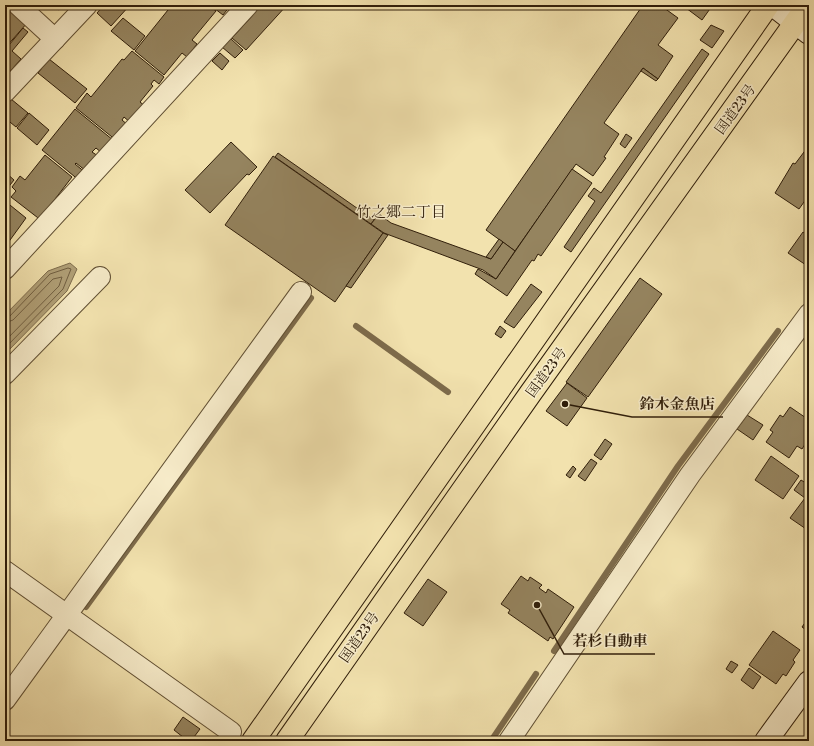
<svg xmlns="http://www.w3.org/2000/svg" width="814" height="746" font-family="'Libre Bodoni','Noto Serif JP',serif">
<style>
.water{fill:#b09f76;stroke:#7d6b4b}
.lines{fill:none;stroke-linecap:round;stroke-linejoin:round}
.shore{stroke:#705e40;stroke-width:1}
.stream{stroke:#7d6b4b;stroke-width:6}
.building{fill:#95845f;stroke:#301e0a}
.street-casing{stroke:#604f33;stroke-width:22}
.secondary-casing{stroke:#301e0a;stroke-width:24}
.highway-casing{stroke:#301e0a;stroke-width:24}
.street{stroke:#f7ecca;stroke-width:20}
.secondary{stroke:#f7ecca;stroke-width:22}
.highway{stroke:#f2e2ae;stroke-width:22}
.labels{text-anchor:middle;stroke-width:3;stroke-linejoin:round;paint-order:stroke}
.street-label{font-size:14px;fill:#301e0a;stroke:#f7ecca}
.neighbourhood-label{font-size:15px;fill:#301e0a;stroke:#f7ecca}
.leader{fill:none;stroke:#301e0a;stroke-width:1.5}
.callout-dot{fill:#301e0a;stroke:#f7ecca;stroke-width:1.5}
.callout-label{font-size:15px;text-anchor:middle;font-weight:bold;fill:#301e0a;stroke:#f7ecca;stroke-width:3;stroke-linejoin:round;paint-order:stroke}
</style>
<rect width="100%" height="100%" fill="#f2e2ae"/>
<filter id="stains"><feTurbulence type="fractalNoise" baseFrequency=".005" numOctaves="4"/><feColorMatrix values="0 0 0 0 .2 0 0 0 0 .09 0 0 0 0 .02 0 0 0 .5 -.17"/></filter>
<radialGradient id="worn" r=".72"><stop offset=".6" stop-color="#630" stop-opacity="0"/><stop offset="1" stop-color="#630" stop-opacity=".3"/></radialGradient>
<!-- water -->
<polygon class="water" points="70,263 77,269 67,291 5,354 5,315 48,271"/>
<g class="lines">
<!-- shore -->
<g class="shore">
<polyline points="5,318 9,317 50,274 68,268 71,269 63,289 5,348"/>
<polyline points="5,323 13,320 53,279 62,277 59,286 5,341"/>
</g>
<!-- stream -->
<g class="stream">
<polyline points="356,326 448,392"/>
<polyline points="86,607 311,298"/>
<polyline points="554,651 678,466 778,331"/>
<polyline points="491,741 536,674"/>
</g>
</g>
<!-- building -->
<g class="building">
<polygon points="5,5 9,5 28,22 5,48"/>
<polygon points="53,5 64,5 58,10"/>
<polygon points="104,5 130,5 111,26 97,13"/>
<polygon points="172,5 208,5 216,11 192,40 197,44 187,57 182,53 164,75 135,51"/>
<polygon points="210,5 239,5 235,10 230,6 223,15"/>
<polygon points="259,5 287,5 246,50 232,38 253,15 251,14"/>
<polygon points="643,5 660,5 678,18 658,45 673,56 658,79 643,68 604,123 619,134 604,157 606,158 593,176 576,164 515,251 486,230"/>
<polygon points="682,5 711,5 712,6 702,20"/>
<polygon points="123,18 145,36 134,50 111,31"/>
<polygon points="711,25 724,31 712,48 700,40"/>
<polygon points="23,28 28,32 12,51 21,59 6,76 5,50"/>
<polygon points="230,38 243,50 235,58 222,47"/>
<polygon points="702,49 709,54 571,252 564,247 595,201 588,196 594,188 601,193"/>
<polygon points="132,51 164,77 159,84 154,80 151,84 153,86 140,102 145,106 131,123 124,117 122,120 129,126 117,141 76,108 87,93 91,97 122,59 124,60"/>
<polygon points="220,53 229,61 222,70 212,61"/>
<polygon points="49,59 87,89 75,103 38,73"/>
<polygon points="643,68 658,79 656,81 641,71"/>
<polygon points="11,99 28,113 16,127 5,118 5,106"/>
<polygon points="75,109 113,140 102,153 96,148 92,152 98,156 86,171 76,163 75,164 86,173 80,181 42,150"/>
<polygon points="29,113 49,130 37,145 17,128"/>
<polygon points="626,134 632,138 625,148 620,144"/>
<polygon points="231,142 257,167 249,175 247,174 210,213 185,190"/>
<polygon points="807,148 809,149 809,195 799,209 775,193 793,163 795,164"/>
<polygon points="278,153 374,220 371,224 275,157"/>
<polygon points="45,155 72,177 52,203 54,205 42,221 11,197 16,191 12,187 20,176 25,180"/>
<polygon points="273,156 383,233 335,302 225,225"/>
<polygon points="572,169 592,183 541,256 538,254 534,261 532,260 507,296 475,274 478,269 496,279"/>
<polygon points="5,172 14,180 6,190 5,189"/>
<polygon points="5,201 26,218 5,247"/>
<polygon points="379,214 391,223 491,259 503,242 515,251 496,279 483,270 384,233 371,224"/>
<polygon points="803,232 809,236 809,267 788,253"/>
<polygon points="383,233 388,235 351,288 346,286"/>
<polygon points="499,239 503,242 491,259 486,257"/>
<polygon points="640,278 662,294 588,397 566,382"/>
<polygon points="531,284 542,292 514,328 504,322"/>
<polygon points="500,326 506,331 501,338 495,334"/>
<polygon points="567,383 587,398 567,426 546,411"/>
<polygon points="790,407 809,420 809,438 802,449 797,446 789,458 766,442 773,432 770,430 780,415 783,417"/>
<polygon points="747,415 763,425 753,440 737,429"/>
<polygon points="605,439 612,444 601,460 594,455"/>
<polygon points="771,456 799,476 783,499 755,480"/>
<polygon points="591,459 597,463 585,481 578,476"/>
<polygon points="573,466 576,469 570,478 566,475"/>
<polygon points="801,480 809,485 809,531 790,518 805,498 794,490"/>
<polygon points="521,576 528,581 530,577 542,585 539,588 546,593 548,589 574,607 553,639 550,637 548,641 508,613 510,610 501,604"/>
<polygon points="428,579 447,592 423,626 404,613"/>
<polygon points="809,617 809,632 802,627"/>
<polygon points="773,631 800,650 793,660 795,662 786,676 783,674 776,684 749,665"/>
<polygon points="731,661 738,665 732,673 726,669"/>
<polygon points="749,668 761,677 753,689 741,680"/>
<polygon points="183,717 200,729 191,741 188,741 174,730"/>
</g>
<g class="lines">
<!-- street casing -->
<g class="street-casing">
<g id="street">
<polyline points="18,5 55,39"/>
<polyline points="5,92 87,5"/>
<polyline points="5,269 248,5"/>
<polyline points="5,374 100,277"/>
<polyline points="5,571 231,732"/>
<polyline points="5,700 301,292"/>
<polyline points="509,741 690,475 809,314"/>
</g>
</g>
<!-- secondary casing -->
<g class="secondary-casing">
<g id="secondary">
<polyline points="773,5 809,33"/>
<polyline points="766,741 809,682"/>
</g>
</g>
<!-- highway casing -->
<g class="highway-casing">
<g id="highway">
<polyline points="253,741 768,5"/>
<polyline points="287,741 530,394 808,5"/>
</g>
</g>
<!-- street -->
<use href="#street" class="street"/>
<!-- secondary -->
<use href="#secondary" class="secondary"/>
<!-- highway -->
<use href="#highway" class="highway"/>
</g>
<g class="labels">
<!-- street labels -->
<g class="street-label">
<text transform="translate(735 109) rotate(-54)" y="5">国道23号</text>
<text transform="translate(546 372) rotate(-54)" y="5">国道23号</text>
<text transform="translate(359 637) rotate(-55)" y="5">国道23号</text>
</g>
<!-- neighbourhood labels -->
<g class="neighbourhood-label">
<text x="401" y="217">竹之郷二丁目</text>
</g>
</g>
<!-- callouts -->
<path class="leader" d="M565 404L632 417H723M537 605L564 654H655"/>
<g class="callout-dot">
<circle cx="565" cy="404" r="4"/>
<circle cx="537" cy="605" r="4"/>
</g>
<g class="callout-label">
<text x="677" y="409">鈴木金魚店</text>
<text x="610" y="646">若杉自動車</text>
</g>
<!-- margin -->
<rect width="814" height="746" fill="none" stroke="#f2e2ae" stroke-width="20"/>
<rect x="6" y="6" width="802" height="734" fill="none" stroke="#301e0a" stroke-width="2"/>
<rect x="10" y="10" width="794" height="726" fill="none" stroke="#301e0a"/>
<rect width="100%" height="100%" filter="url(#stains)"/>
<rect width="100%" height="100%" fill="url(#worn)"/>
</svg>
